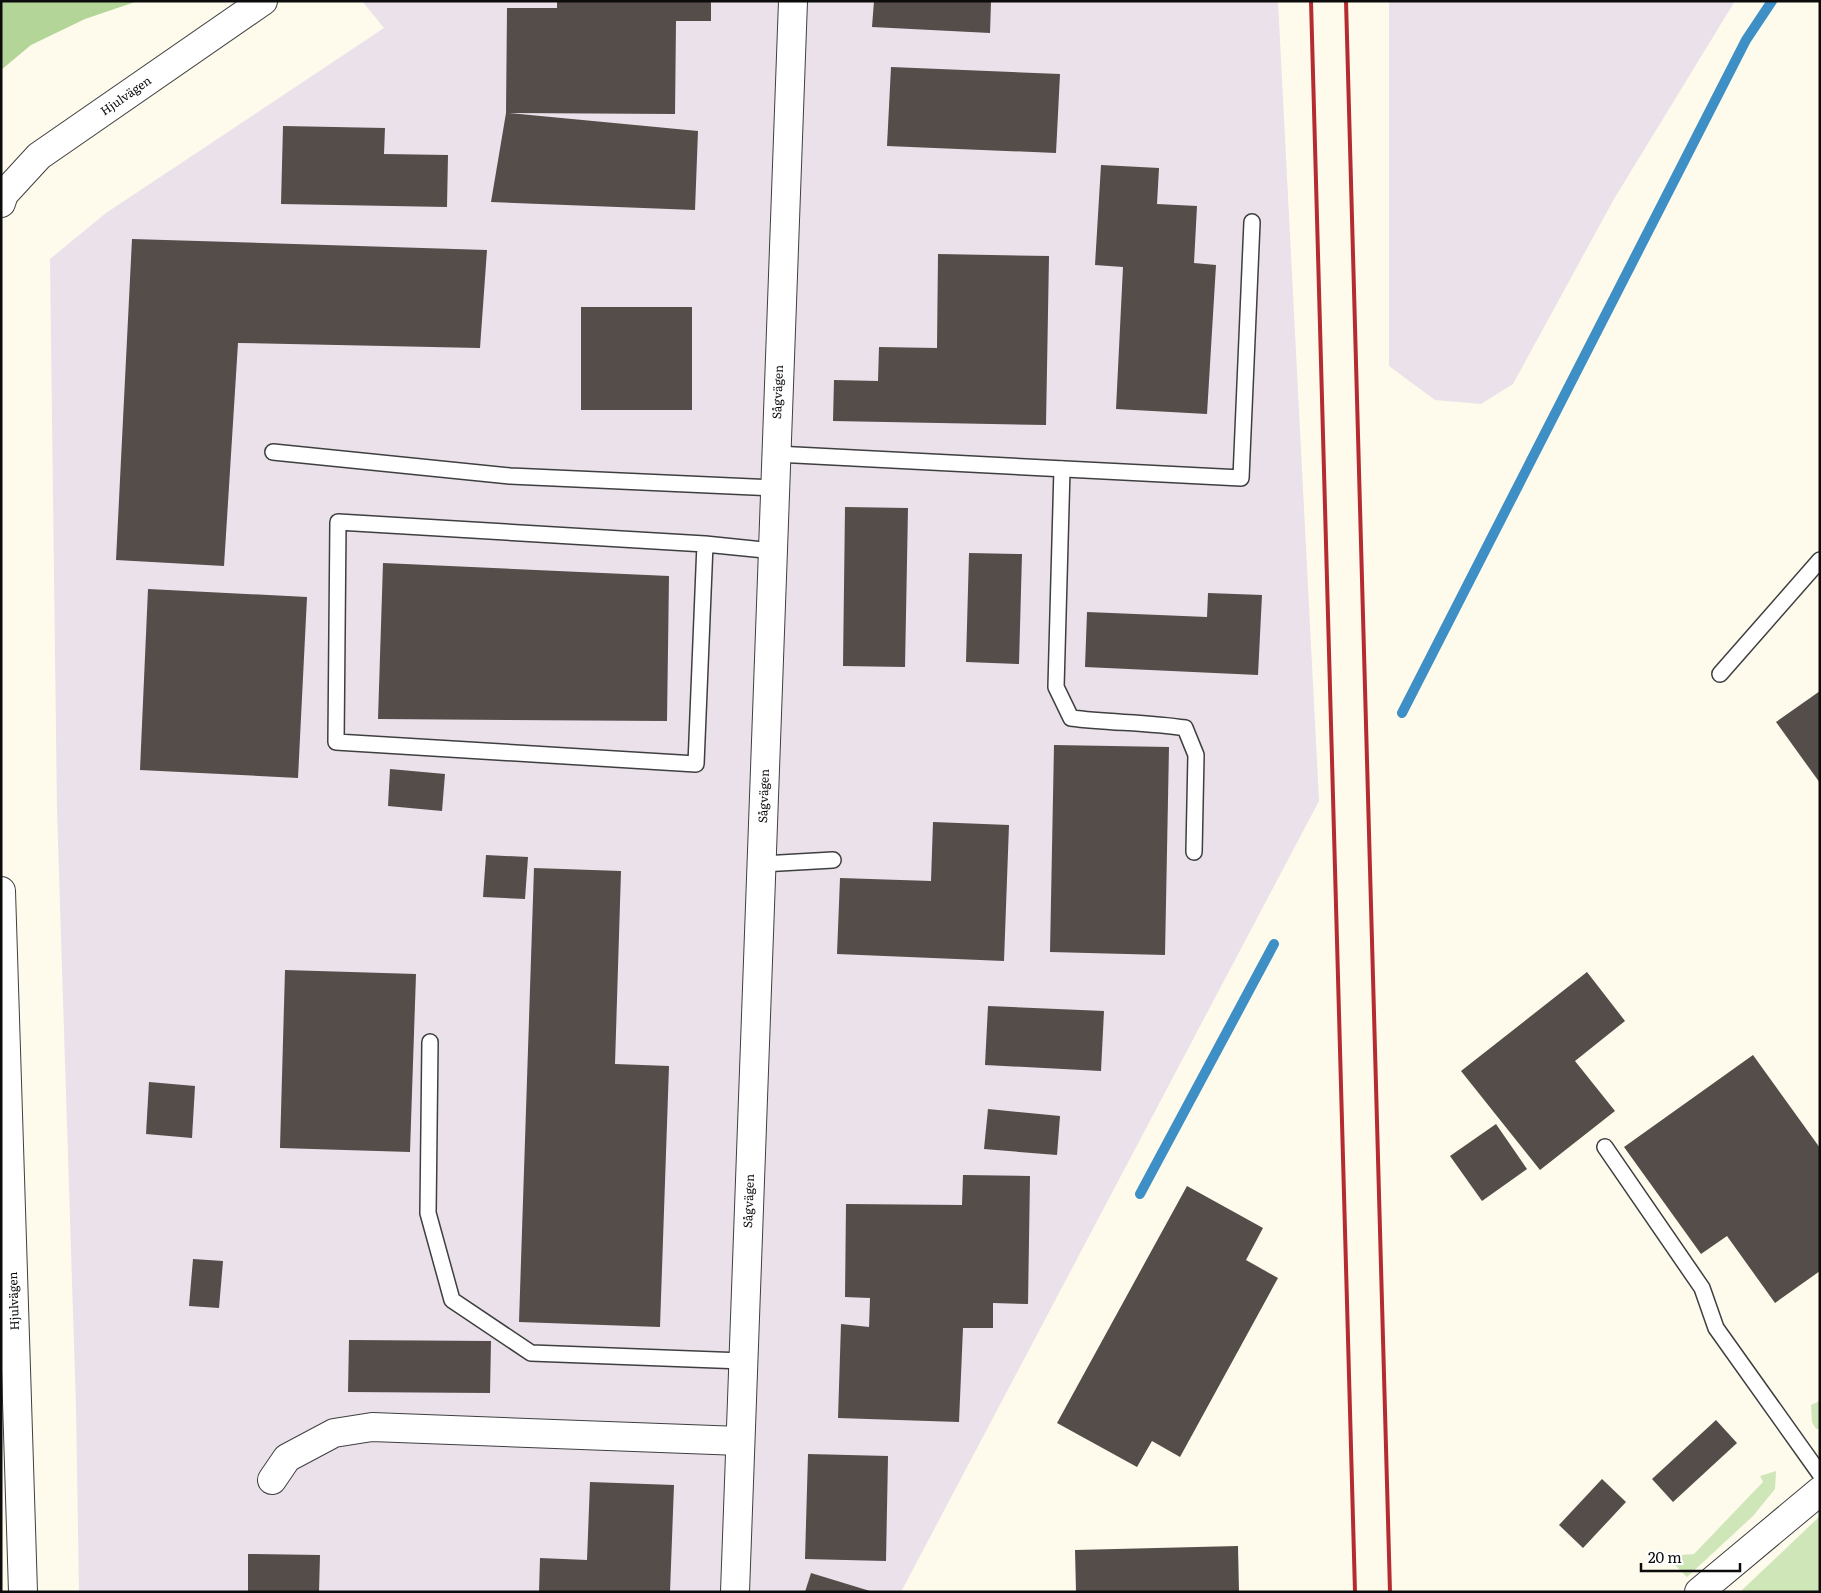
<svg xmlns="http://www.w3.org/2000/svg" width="1821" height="1593" font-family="Literata,serif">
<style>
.industrial{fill:#eae1eb}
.green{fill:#cfe6b8}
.forest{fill:#b3d698}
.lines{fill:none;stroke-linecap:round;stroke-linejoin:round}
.stream{stroke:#3e8fc6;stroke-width:10}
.building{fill:#544d49}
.service-casing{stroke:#3f3f3f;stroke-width:18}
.minor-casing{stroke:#3f3f3f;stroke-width:30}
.tertiary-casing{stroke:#3f3f3f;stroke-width:30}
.service{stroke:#fff;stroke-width:15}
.minor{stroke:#fff;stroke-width:28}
.tertiary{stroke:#fff;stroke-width:28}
.rail{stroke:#b42c31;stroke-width:4}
.labels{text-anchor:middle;stroke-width:5;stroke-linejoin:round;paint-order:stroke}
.street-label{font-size:12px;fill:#0c0c0c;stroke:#fff}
</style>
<rect width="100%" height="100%" fill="#fefbec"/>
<!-- industrial -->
<g class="industrial">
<polygon points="362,1 1278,1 1319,801 901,1592 79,1592 76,1407 57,811 50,259 106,213 384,28"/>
<polygon points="1389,1 1735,1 1614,199 1513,384 1481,404 1435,400 1389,366"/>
</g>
<!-- green -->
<g class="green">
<polygon points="1820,1401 1820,1429 1816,1429 1812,1422 1811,1405"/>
<polygon points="1776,1471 1775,1489 1753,1516 1687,1577 1672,1562 1681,1555 1694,1554 1763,1482 1760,1476"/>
<polygon points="1820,1516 1820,1592 1740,1592"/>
</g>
<!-- forest -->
<polygon class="forest" points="1,1 138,1 85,19 31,45 1,70"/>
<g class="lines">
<!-- stream -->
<g class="stream">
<polyline points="1402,713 1746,40 1772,1"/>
<polyline points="1140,1194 1274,944"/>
</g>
</g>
<!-- building -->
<g class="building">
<polygon points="557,1 711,1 711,21 676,21 675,114 509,113 698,131 695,210 491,202 506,113 507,8 557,8"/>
<polygon points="874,1 991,1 990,33 872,27"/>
<polygon points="891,67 1060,74 1056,153 887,146"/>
<polygon points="283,126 385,128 384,154 448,155 447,207 281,204"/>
<polygon points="1101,165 1159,168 1157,204 1197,206 1194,263 1216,265 1207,414 1116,409 1123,267 1095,265"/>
<polygon points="132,239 487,250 480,348 238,343 224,566 116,560"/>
<polygon points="938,254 1049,256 1046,425 833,421 834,380 878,381 879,347 937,348"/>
<rect x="581" y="307" width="111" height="103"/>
<polygon points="845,507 908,508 905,667 843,666"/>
<polygon points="969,553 1022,554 1019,664 966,662"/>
<polygon points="383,563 669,576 667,721 378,719"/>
<polygon points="148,589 307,597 298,778 140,770"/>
<polygon points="1208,593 1262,595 1258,675 1085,667 1087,612 1207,617"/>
<polygon points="1820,691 1820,783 1776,722"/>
<polygon points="1054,745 1169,747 1165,955 1050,952"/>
<polygon points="390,769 445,774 442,811 388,806"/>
<polygon points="933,822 1009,825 1004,961 837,954 840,878 931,881"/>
<polygon points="486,855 528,857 525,899 483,897"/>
<polygon points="534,868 621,871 615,1064 669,1066 660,1327 519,1322"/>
<polygon points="285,970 416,974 410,1152 280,1148"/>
<polygon points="1587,972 1625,1021 1575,1061 1615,1111 1540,1170 1461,1071"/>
<polygon points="988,1006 1104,1011 1101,1071 985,1065"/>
<polygon points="1753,1055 1820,1148 1820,1271 1775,1303 1727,1236 1701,1254 1624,1147"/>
<polygon points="149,1082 195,1086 192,1138 146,1134"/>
<polygon points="988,1109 1060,1116 1057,1155 984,1149"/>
<polygon points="1496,1124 1527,1169 1482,1201 1450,1156"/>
<polygon points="963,1175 1030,1176 1028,1304 993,1303 993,1328 963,1328 959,1422 838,1418 841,1324 869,1327 870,1298 845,1297 846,1204 962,1205"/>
<polygon points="1187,1186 1263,1228 1246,1260 1278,1278 1180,1457 1152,1441 1137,1467 1057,1423"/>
<polygon points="193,1259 223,1261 219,1308 189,1306"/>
<polygon points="349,1340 491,1341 490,1393 348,1392"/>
<polygon points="1716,1420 1737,1443 1673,1502 1652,1479"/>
<polygon points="808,1454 888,1456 886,1561 805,1559"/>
<polygon points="1602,1479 1626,1502 1583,1548 1559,1525"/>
<polygon points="590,1482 674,1485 670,1592 539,1592 540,1558 587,1560"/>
<polygon points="1238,1546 1239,1592 1076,1592 1075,1550"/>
<polygon points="248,1554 320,1555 319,1592 248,1592"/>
<polygon points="811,1573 870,1591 870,1592 805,1592"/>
</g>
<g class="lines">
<!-- service casing -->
<g class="service-casing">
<g id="service">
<polyline points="273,452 510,476 775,488"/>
<polyline points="776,454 1241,478 1252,222"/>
<path d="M1062 469 1056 687 1071 718C1109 723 1147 722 1185 728L1196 755 1194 852"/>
<polyline points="705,544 696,764 336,742 338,522 705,544 773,551"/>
<polyline points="1720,674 1820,560"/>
<polyline points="761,864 833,860"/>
<polyline points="430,1042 428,1213 452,1300 531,1353 743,1361"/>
<polyline points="1605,1147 1702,1288 1716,1328 1820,1474"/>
</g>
</g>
<!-- minor casing -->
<g class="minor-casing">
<g id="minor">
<polyline points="272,1480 287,1458 334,1433 372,1427 740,1441"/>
<polyline points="735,1592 793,1"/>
<polyline points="1699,1592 1820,1491"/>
</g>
</g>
<!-- tertiary casing -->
<g class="tertiary-casing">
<g id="tertiary">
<polyline points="1,203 4,194 39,156 263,1"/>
<polyline points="1,891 23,1592"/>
</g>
</g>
<!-- service -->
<use href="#service" class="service"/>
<!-- minor -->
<use href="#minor" class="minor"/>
<!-- tertiary -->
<use href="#tertiary" class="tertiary"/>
<!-- rail -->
<g class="rail">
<polyline points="1311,1 1355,1592"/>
<polyline points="1346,1 1390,1592"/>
</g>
</g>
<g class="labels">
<!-- street labels -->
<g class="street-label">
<text transform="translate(126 96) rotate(-35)" y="4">Hjulvägen</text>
<text transform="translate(778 392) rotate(-88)" y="4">Sågvägen</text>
<text transform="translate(764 796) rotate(-88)" y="4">Sågvägen</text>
<text transform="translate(749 1201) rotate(-88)" y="4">Sågvägen</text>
<text transform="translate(14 1301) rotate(-92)" y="4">Hjulvägen</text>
</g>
</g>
<!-- border -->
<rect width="1821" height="1593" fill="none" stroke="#0c0c0c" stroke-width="5"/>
<!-- scale -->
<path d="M1641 1563v8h99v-8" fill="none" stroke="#0c0c0c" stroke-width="2.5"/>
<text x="1648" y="1563" font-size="15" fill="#0c0c0c" stroke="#ffffff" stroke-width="4" paint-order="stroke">20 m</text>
</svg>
